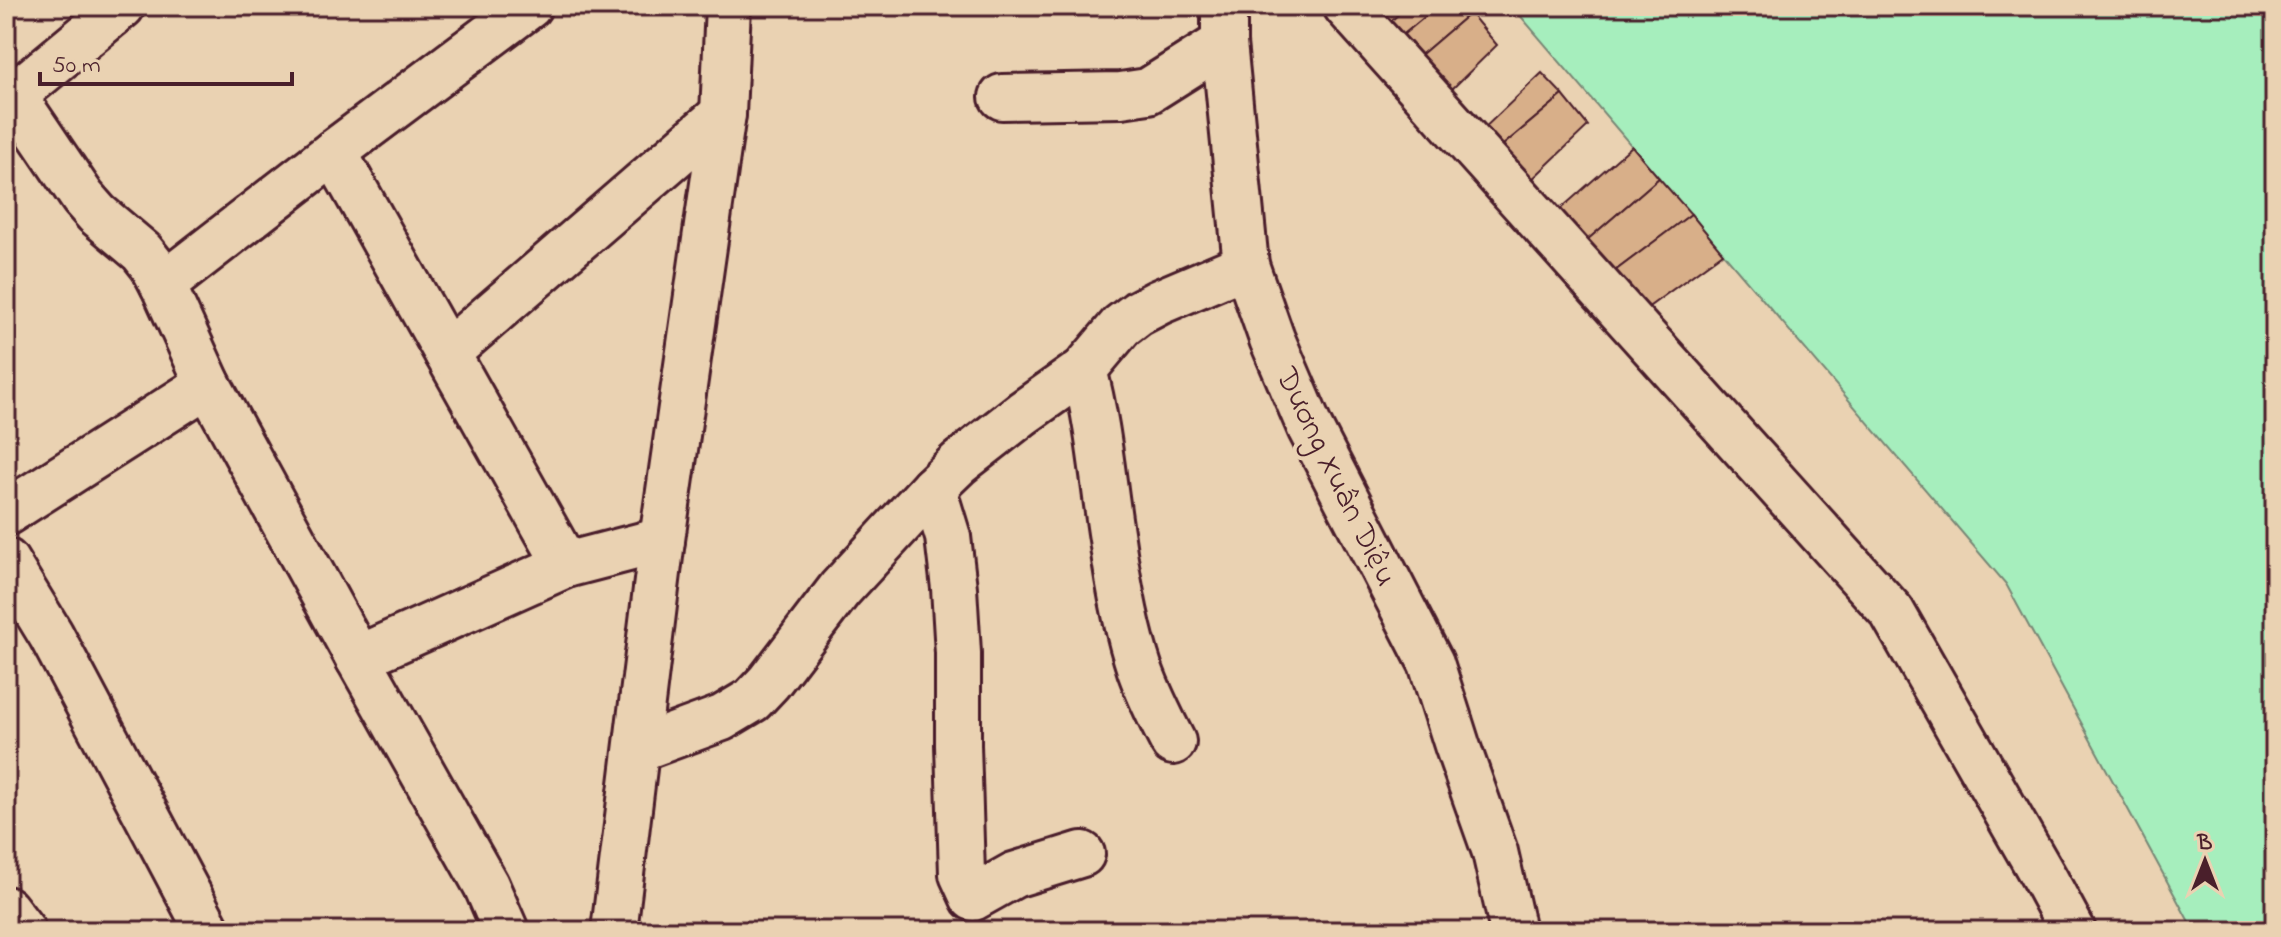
<svg xmlns="http://www.w3.org/2000/svg" width="2281" height="937" font-family="'Indie Flower',sans-serif">
<style>
.green{fill:#a6eebd;stroke:#788674;stroke-width:2}
.building{fill:#d8af89;stroke:#4a1f2b;stroke-width:2}
.lines{fill:none;stroke-linecap:round;stroke-linejoin:round}
.minor-casing{stroke:#4a1f2b;stroke-width:50}
.minor{stroke:#ead2b2;stroke-width:44}
.labels{text-anchor:middle;stroke-width:8;stroke-linejoin:round;paint-order:stroke}
.street-label{font-size:32px;fill:#4a1f2b;stroke:#ead2b2}
</style>
<rect width="100%" height="100%" fill="#ead2b2"/>
<filter id="ink" filterUnits="userSpaceOnUse"><feTurbulence type="fractalNoise" baseFrequency=".0125" numOctaves="2"/><feDisplacementMap in="SourceGraphic" scale="16" xChannelSelector="R" yChannelSelector="G"/><feConvolveMatrix kernelMatrix="1 2 1 2 8 2 1 2 1" color-interpolation-filters="sRGB"/></filter>
<g filter="url(#ink)">
<!-- green -->
<polygon class="green" points="1512,6 2275,6 2275,931 2194,931 2006,584"/>
<!-- building -->
<g class="building">
<polygon points="1367,6 1407,6 1386,26"/>
<polygon points="1407,6 1438,6 1398,39 1386,26"/>
<polygon points="1438,6 1467,6 1470,13 1415,60 1398,39"/>
<polygon points="1470,13 1497,45 1447,94 1415,60"/>
<polygon points="1542,73 1563,95 1496,151 1479,133"/>
<polygon points="1563,95 1588,126 1526,185 1496,151"/>
<polygon points="1632,146 1659,178 1586,241 1557,212"/>
<polygon points="1659,178 1691,214 1615,271 1586,241"/>
<polygon points="1691,214 1723,253 1643,311 1615,271"/>
</g>
<g class="lines">
<!-- minor casing -->
<g class="minor-casing">
<g id="minor">
<polyline points="1224,6 1224,43 1246,265 1272,339 1310,428 1431,663 1457,745 1495,852 1513,931"/>
<polyline points="1346,6 1892,612 2046,881 2073,931"/>
<polyline points="14,96 83,198 97,214 142,252 153,266 163,285 208,384 358,658 486,885 506,931"/>
<polyline points="1002,97 1121,95 1148,91 1224,43"/>
<polyline points="6,102 122,6"/>
<polyline points="334,152 566,565"/>
<polyline points="163,285 334,152 529,6"/>
<polyline points="447,353 723,114"/>
<path d="M1084 370C1099 425 1103 483 1112 539 1118 582 1126 628 1140 670 1149 695 1161 719 1173 742"/>
<polyline points="933,488 948,537 954,588 958,653 958,745 962,874 973,898 1014,875 1082,854"/>
<polyline points="6,513 208,384"/>
<polyline points="6,561 51,635 208,931"/>
<polyline points="358,658 566,565 662,540"/>
<polyline points="638,749 722,718 752,700 769,682 840,589 933,488 959,463 1023,413 1084,370 1121,326 1138,313 1159,302 1246,265"/>
<polyline points="6,909 23,931"/>
<polyline points="614,931 662,540 723,114 728,6"/>
</g>
</g>
<!-- minor -->
<use href="#minor" class="minor"/>
</g>
</g>
<g class="labels">
<!-- street labels -->
<g class="street-label">
<text transform="translate(1338 476) rotate(64)" y="11">Dương Xuân Diệu</text>
</g>
</g>
<!-- margin -->
<rect width="2281" height="937" fill="none" stroke="#ead2b2" stroke-width="32"/>
<rect x="16" y="16" width="2249" height="905" fill="none" stroke="#4a1f2b" stroke-width="3" filter="url(#ink)"/>
<!-- north arrow -->
<g transform="translate(2205 861)" stroke="#ead2b2" stroke-width="6" paint-order="stroke">
<path d="M0-6L14 30L0 20L-14 30Z" fill="#4a1f2b"/>
<text y="-12" font-size="22" font-weight="bold" text-anchor="middle" fill="#4a1f2b">B</text>
</g>
<!-- scale -->
<path d="M40 72v12h252v-12" fill="none" stroke="#4a1f2b" stroke-width="4"/>
<text x="52" y="72" font-size="24" fill="#4a1f2b" stroke="#ead2b2" stroke-width="6" paint-order="stroke">50 m</text>
</svg>
